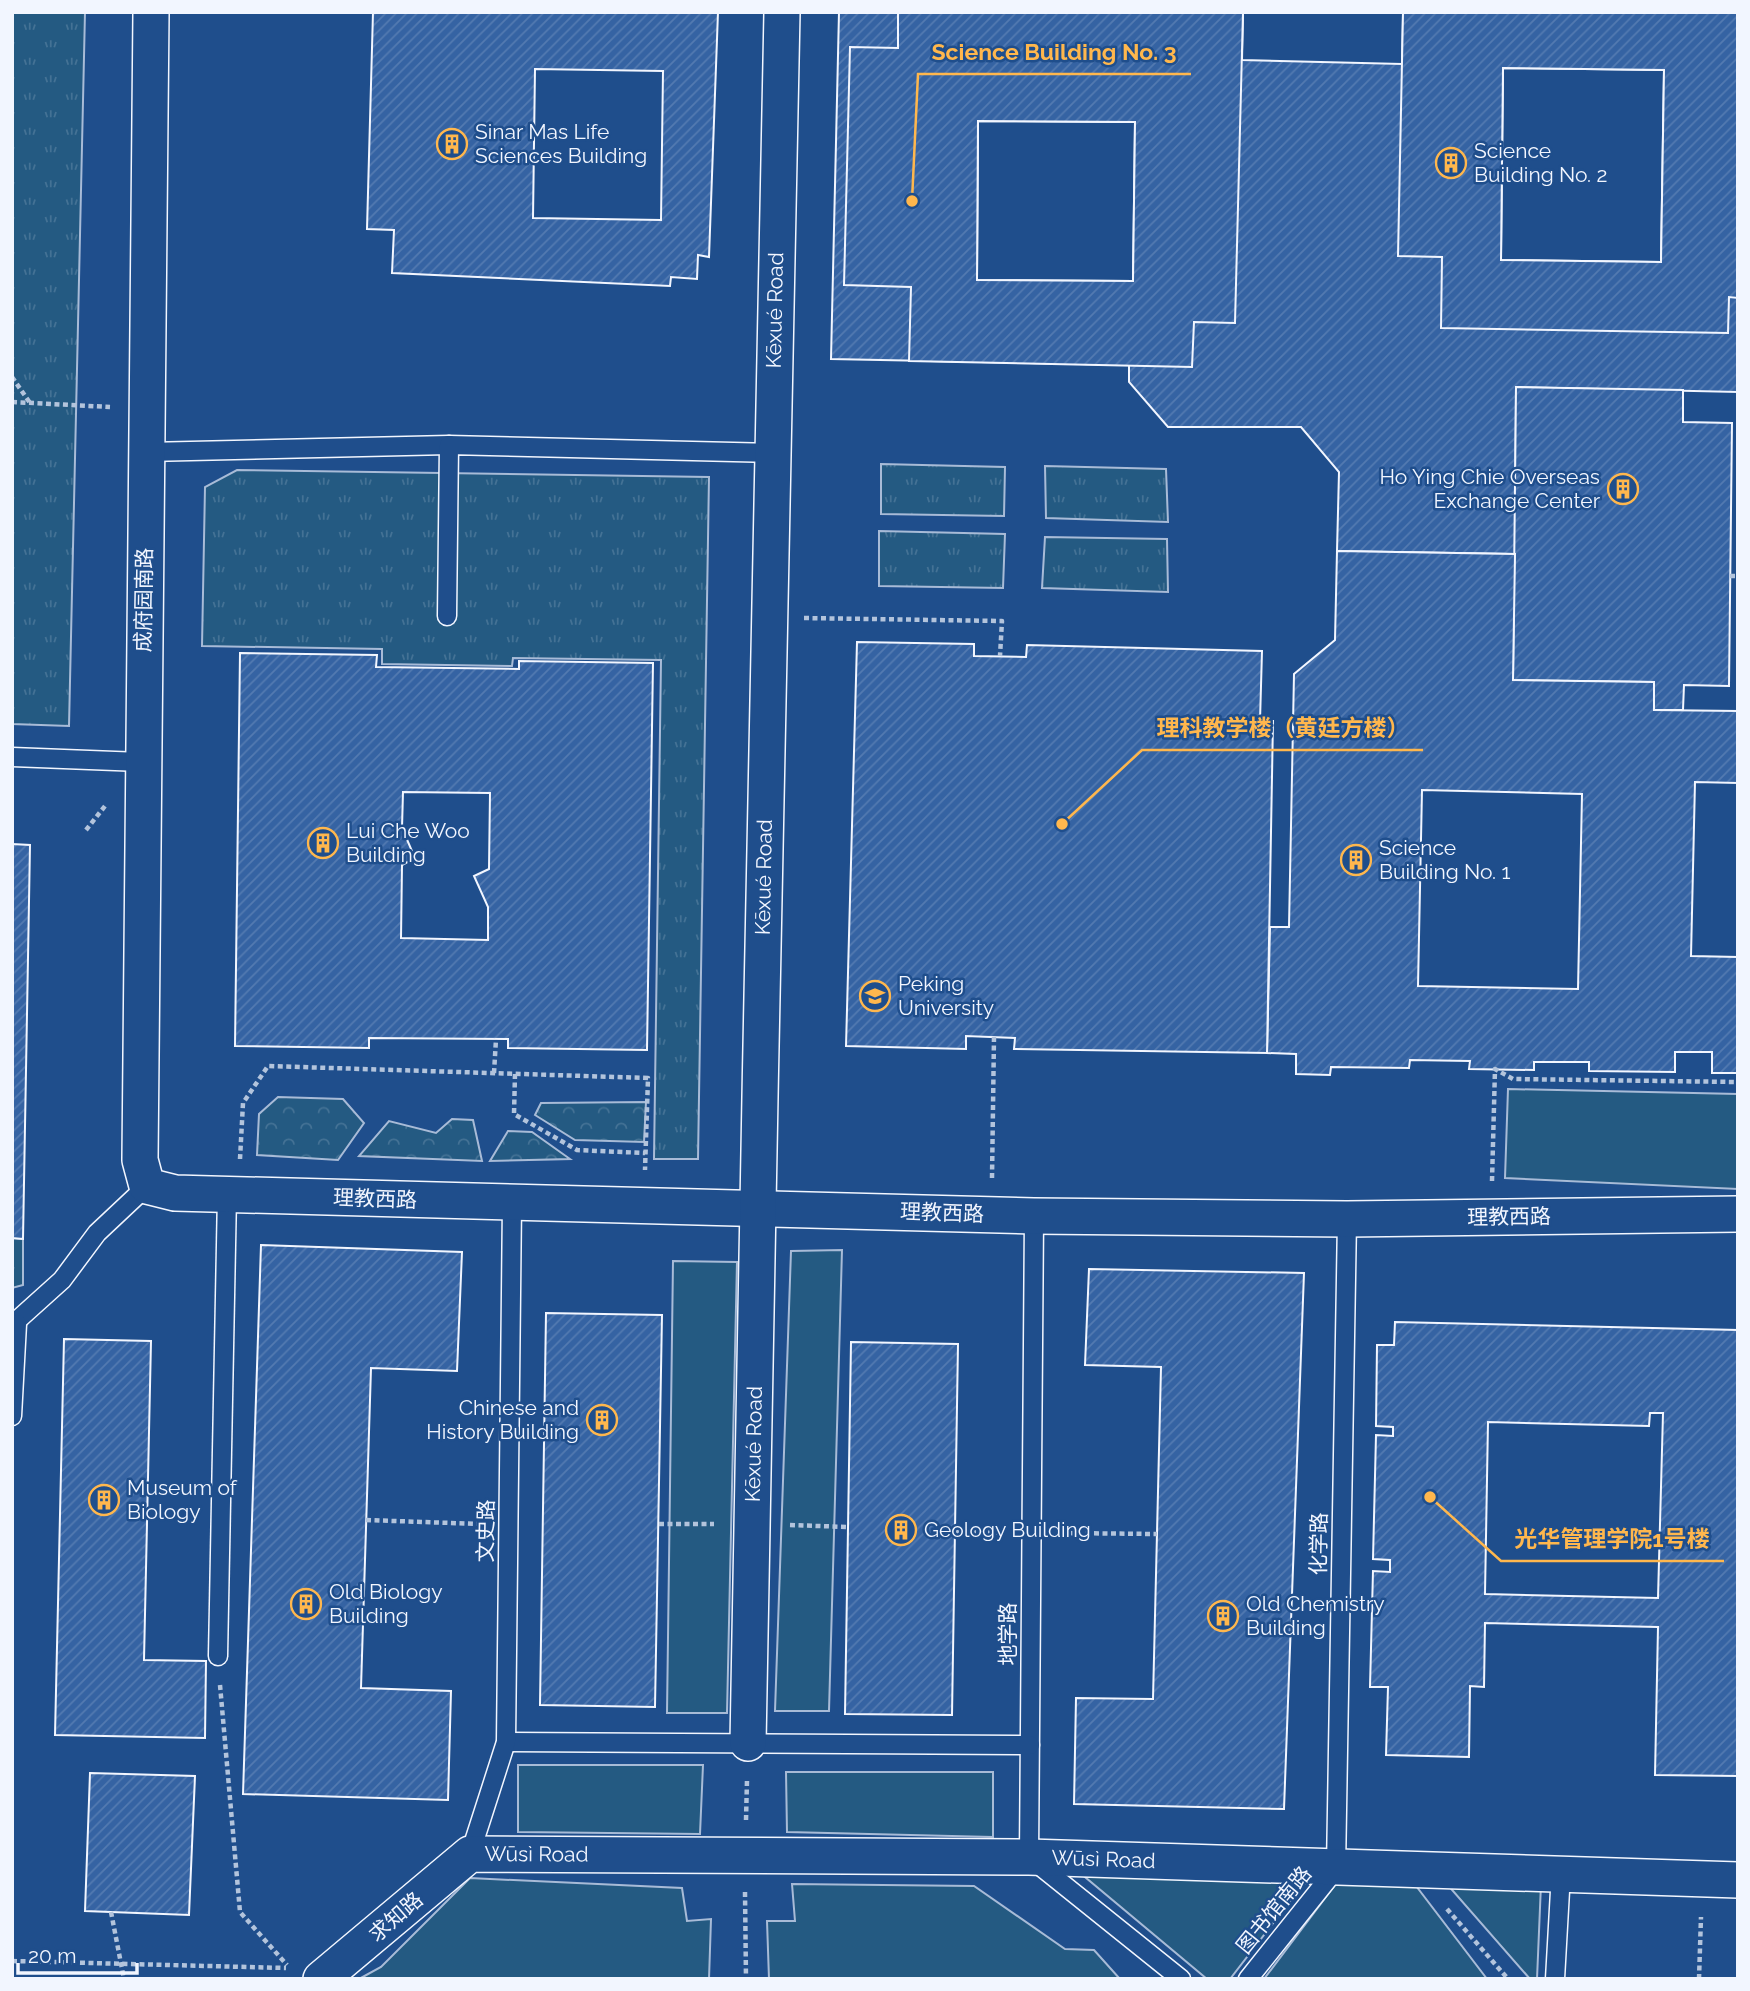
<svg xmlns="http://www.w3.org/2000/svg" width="1750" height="1991" font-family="Raleway,'Noto Sans SC',sans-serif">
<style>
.grass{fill:url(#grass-tufts);stroke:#a8bbd7;stroke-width:2}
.park{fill:url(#park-crowns);stroke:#a8bbd7;stroke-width:2}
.garden{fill:#245a82;stroke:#a8bbd7;stroke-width:2}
.building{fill:url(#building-hatch);stroke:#f2f6ff;stroke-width:2;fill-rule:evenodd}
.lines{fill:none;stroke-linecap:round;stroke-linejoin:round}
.lane-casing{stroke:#f2f6ff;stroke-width:21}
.street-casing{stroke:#f2f6ff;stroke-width:38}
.path{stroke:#b3c4dc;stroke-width:4.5;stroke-dasharray:5 3.5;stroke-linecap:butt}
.lane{stroke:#1f4e8c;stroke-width:18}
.street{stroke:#1f4e8c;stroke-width:35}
.path-bridge{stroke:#b3c4dc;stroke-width:4.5;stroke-dasharray:5 3.5;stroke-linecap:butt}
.labels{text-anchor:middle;stroke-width:5;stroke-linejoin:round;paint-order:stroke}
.poi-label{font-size:21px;fill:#f2f6ff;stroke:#1f4e8c;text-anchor:start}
.street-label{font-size:21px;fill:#f2f6ff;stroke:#1f4e8c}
.leader{fill:none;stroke:#ffb74d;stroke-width:2.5}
.callout-dot{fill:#ffb74d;stroke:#1f4e8c;stroke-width:2.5}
.callout-label{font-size:23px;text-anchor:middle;font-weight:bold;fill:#ffb74d;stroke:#1f4e8c;stroke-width:5;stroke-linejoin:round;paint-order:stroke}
</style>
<defs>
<pattern id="grass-tufts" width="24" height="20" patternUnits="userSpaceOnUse" patternTransform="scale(1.75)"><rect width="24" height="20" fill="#245a82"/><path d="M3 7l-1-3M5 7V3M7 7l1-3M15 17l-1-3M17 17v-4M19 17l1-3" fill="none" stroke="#447295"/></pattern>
<pattern id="park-crowns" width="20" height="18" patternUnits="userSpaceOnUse" patternTransform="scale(1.75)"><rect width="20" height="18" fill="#245a82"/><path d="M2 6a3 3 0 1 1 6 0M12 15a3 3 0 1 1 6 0" fill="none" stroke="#447295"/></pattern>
<pattern id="building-hatch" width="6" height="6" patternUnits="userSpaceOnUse" patternTransform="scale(1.75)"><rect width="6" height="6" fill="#3563a3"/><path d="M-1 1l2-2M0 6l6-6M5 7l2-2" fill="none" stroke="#537ab1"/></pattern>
</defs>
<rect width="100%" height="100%" fill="#1f4e8c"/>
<!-- grass -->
<g class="grass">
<polygon points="12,12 85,12 69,726 12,724"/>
<polygon points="881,464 1005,467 1004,516 881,514"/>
<polygon points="1045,466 1166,469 1168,522 1046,518"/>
<polygon points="237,470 709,477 698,1159 654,1159 661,660 513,658 512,666 382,664 382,649 202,646 205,487"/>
<polygon points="879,531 1005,534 1003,588 879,586"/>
<polygon points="1045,537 1167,539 1168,592 1042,588"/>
<polygon points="12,1238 23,1239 23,1285 12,1288"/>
</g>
<!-- park -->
<g class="park">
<polygon points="278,1097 343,1099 364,1123 338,1160 257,1155 259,1114"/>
<polygon points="646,1102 644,1142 575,1140 535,1115 541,1103"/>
<polygon points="452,1119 473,1120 482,1161 359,1156 389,1121 436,1133"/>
<polygon points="508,1131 532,1132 570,1159 490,1161"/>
</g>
<!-- garden -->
<g class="garden">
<polygon points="1508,1089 1738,1094 1738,1189 1505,1178"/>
<polygon points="842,1250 829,1711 775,1711 791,1251"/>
<polygon points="673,1261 737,1262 727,1713 667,1713"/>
<polygon points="518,1765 703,1765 700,1834 518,1832"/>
<polygon points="786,1772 993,1772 993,1837 787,1832"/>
<polygon points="1079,1872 1308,1878 1230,1979 1207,1979"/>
<polygon points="470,1878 682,1888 687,1921 711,1919 709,1979 359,1979 381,1967"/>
<polygon points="1338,1881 1413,1882 1487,1979 1264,1979"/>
<polygon points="1446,1883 1541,1884 1537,1979 1530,1979"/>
<polygon points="792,1884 974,1886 1065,1949 1094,1950 1120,1979 769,1979 767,1921 795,1921"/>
</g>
<!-- building -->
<g class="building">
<path d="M373 12H718L709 257 698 255 697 279 671 277 670 286 392 273 394 230 367 229ZM535 69 663 71 661 220 533 218Z"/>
<path d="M839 12H1243L1242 60 1402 64 1403 13 1738 12V392L1516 387 1515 554 1337 551 1339 472 1301 427H1168L1129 382V365L831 359ZM1503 68 1664 70 1661 262 1501 260ZM978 121 1135 122 1133 281 977 280Z"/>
<path d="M898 12H1243L1235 323 1194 322 1192 367 909 361 911 287 844 285 850 47 898 48ZM978 121 1135 122 1133 281 977 280Z"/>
<path d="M1435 12H1738V298L1729 297 1728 333 1441 328 1442 257 1398 256 1403 13ZM1503 68 1664 70 1661 262 1501 260Z"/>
<polygon points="1516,387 1683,390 1683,422 1732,423 1729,686 1684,685 1683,710 1654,710 1654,682 1513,680"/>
<path d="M1337 551 1515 554 1513 680 1654 682V710L1738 711V783L1695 782 1691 956 1738 957V1073H1712V1052H1675V1072L1589 1071V1062H1534V1070L1469 1069 1470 1061 1410 1060 1409 1068 1331 1067 1330 1075 1296 1074V1054L1267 1053 1270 927H1289L1294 674 1335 640ZM1422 790 1582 794 1578 989 1418 986Z"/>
<polygon points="857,642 974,644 974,656 1026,657 1027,645 1262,651 1260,721 1273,721 1267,1053 1014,1049 1015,1038 966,1036 966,1049 846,1046"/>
<path d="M240 653 377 655 376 667 519 669V661L653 663 647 1050 508 1048V1039L369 1038V1048L235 1046ZM403 792 490 793 489 869 474 876 488 907V940L401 938 402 865 415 858 402 828Z"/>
<polygon points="12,844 30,845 23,1239 12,1238"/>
<polygon points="261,1245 462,1252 457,1371 371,1368 361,1688 451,1691 448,1800 243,1794"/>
<polygon points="1089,1269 1304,1273 1284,1809 1074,1804 1076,1698 1153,1699 1161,1367 1085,1365"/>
<polygon points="546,1313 662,1315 655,1707 540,1705"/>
<path d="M1395 1322 1738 1330V1776L1655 1775 1658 1627 1485 1623 1484 1687 1470 1686 1469 1757 1386 1755 1388 1687H1370L1373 1571 1390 1572V1560L1373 1559 1376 1435 1393 1436V1427L1376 1426 1377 1345H1394ZM1650 1413H1663L1658 1598 1485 1594 1488 1422 1649 1426Z"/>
<polygon points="64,1339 151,1341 144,1660 206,1661 205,1738 55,1735"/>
<polygon points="851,1342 958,1344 952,1715 845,1714"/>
<polygon points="90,1773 195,1776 189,1915 85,1911"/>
</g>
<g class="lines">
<!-- lane casing -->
<g class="lane-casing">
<g id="lane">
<polyline points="147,452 449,445"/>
<polyline points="447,616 449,445 771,453"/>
<polyline points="12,757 141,762"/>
<polyline points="1034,1216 1029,1857 1181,1979"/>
<polyline points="12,1325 62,1280 97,1233 147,1186"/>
<polyline points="12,1416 17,1324"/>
<polyline points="218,1656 227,1194"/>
<polyline points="506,1742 1030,1745"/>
<polyline points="470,1854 506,1742 512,1203"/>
<polyline points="1248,1979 1336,1869 1347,1219"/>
<polyline points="1555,1979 1561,1873"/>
</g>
</g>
<!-- street casing -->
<g class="street-casing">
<g id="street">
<polyline points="151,12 140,1160 147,1186 175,1193 1034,1216 1347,1219 1738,1214"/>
<path id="s1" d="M748 1743C760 1166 767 589 782 12"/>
<path id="s2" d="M321 1979 470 1854 1029 1857 1738 1880"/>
</g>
</g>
<!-- path -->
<g class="path">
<polyline points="12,377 30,403"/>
<polyline points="12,402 110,407"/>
<polyline points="1730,576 1738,576"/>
<polyline points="804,618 1002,621 1000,656"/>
<polyline points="86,830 105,806"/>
<polyline points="494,1073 496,1039"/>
<polyline points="515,1074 514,1114 577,1150 645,1153"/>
<polyline points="240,1159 243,1103 268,1066 648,1078 645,1170"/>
<polyline points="992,1178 994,1037"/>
<polyline points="1492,1181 1495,1069 1513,1079 1738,1082"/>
<polyline points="366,1520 480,1524"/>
<polyline points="659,1524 714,1524"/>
<polyline points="790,1525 848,1527"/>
<polyline points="954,1532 1003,1533"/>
<polyline points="1060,1533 1157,1534"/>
<polyline points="220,1685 240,1912 287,1965"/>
<polyline points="746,1820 747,1780"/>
<polyline points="745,1892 746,1979"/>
<polyline points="1447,1909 1508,1979"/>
<polyline points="12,1961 286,1968"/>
<polyline points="1699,1979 1701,1917"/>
</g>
<!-- lane -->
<use href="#lane" class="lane"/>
<!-- street -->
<use href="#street" class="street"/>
<!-- path-bridge -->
<polyline class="path-bridge" points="111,1912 124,1979"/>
</g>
<!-- icons -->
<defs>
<g id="building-ring" transform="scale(1.575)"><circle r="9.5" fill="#1f4e8c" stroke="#ffb74d" stroke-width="1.5"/><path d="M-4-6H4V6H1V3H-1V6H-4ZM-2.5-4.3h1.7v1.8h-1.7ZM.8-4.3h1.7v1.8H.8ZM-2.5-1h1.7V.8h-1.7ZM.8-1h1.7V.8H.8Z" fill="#ffb74d"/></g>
<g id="university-ring" transform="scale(1.575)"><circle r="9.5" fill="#1f4e8c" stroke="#ffb74d" stroke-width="1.5"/><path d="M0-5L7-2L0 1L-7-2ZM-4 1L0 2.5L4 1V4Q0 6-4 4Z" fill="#ffb74d"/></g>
</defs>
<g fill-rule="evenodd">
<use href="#building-ring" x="452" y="144"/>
<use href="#building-ring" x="1451" y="163"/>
<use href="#building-ring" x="1623" y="489"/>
<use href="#building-ring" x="323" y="843"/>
<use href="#building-ring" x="1356" y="860"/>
<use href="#university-ring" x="875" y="996"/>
<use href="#building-ring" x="602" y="1420"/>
<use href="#building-ring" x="104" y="1500"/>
<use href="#building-ring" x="901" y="1530"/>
<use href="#building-ring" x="306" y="1604"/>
<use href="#building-ring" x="1223" y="1616"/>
</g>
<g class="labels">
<!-- poi labels -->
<g class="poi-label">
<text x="475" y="139">Sinar Mas Life<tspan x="475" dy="24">Sciences Building</tspan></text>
<text x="1474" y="158">Science<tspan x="1474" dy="24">Building No. 2</tspan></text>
<text x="1600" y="484" text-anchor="end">Ho Ying Chie Overseas<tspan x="1600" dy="24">Exchange Center</tspan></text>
<text x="346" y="838">Lui Che Woo<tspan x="346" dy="24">Building</tspan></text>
<text x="1379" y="855">Science<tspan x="1379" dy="24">Building No. 1</tspan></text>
<text x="898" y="991">Peking<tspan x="898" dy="24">University</tspan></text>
<text x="579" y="1415" text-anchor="end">Chinese and<tspan x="579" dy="24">History Building</tspan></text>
<text x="127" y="1495">Museum of<tspan x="127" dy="24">Biology</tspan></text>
<text x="924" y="1537">Geology Building</text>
<text x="329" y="1599">Old Biology<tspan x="329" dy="24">Building</tspan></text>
<text x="1246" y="1611">Old Chemistry<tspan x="1246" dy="24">Building</tspan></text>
</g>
<!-- street labels -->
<g class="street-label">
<text dy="7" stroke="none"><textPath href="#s1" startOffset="1433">Kēxué Road</textPath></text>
<text transform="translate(144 600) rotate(-89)" y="7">成府园南路</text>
<text dy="7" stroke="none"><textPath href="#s1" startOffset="866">Kēxué Road</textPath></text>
<text transform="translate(375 1199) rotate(2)" y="7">理教西路</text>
<text transform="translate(942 1213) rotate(2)" y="7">理教西路</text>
<text transform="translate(1509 1217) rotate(-1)" y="7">理教西路</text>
<text dy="7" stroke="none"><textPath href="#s1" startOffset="299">Kēxué Road</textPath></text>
<text transform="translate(486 1531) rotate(-89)" y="7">文史路</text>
<text transform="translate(1319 1544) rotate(-89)" y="7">化学路</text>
<text transform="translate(1008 1634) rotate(-90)" y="7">地学路</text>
<text dy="7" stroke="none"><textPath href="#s2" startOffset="261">Wūsì Road</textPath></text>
<text dy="7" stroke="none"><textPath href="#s2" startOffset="828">Wūsì Road</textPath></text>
<text transform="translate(1274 1910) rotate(-51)" y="7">图书馆南路</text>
<text transform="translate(396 1917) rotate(-41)" y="7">求知路</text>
</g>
</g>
<!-- callouts -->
<path class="leader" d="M912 201L918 74H1191M1062 824L1142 750H1423M1430 1497L1501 1561H1724"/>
<g class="callout-dot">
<circle cx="912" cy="201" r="7"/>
<circle cx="1062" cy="824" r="7"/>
<circle cx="1430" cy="1497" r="7"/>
</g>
<g class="callout-label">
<text x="1054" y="60">Science Building No. 3</text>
<text x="1283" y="736">理科教学楼（黄廷方楼）</text>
<text x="1612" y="1547">光华管理学院1号楼</text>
</g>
<!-- border -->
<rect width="1750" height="1991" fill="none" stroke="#f2f6ff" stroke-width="28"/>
<!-- scale -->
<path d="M18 1963v10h119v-10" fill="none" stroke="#f2f6ff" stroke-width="3.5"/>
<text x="28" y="1963" font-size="21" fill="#f2f6ff" stroke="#1f4e8c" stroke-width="5" paint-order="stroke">20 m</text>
</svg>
